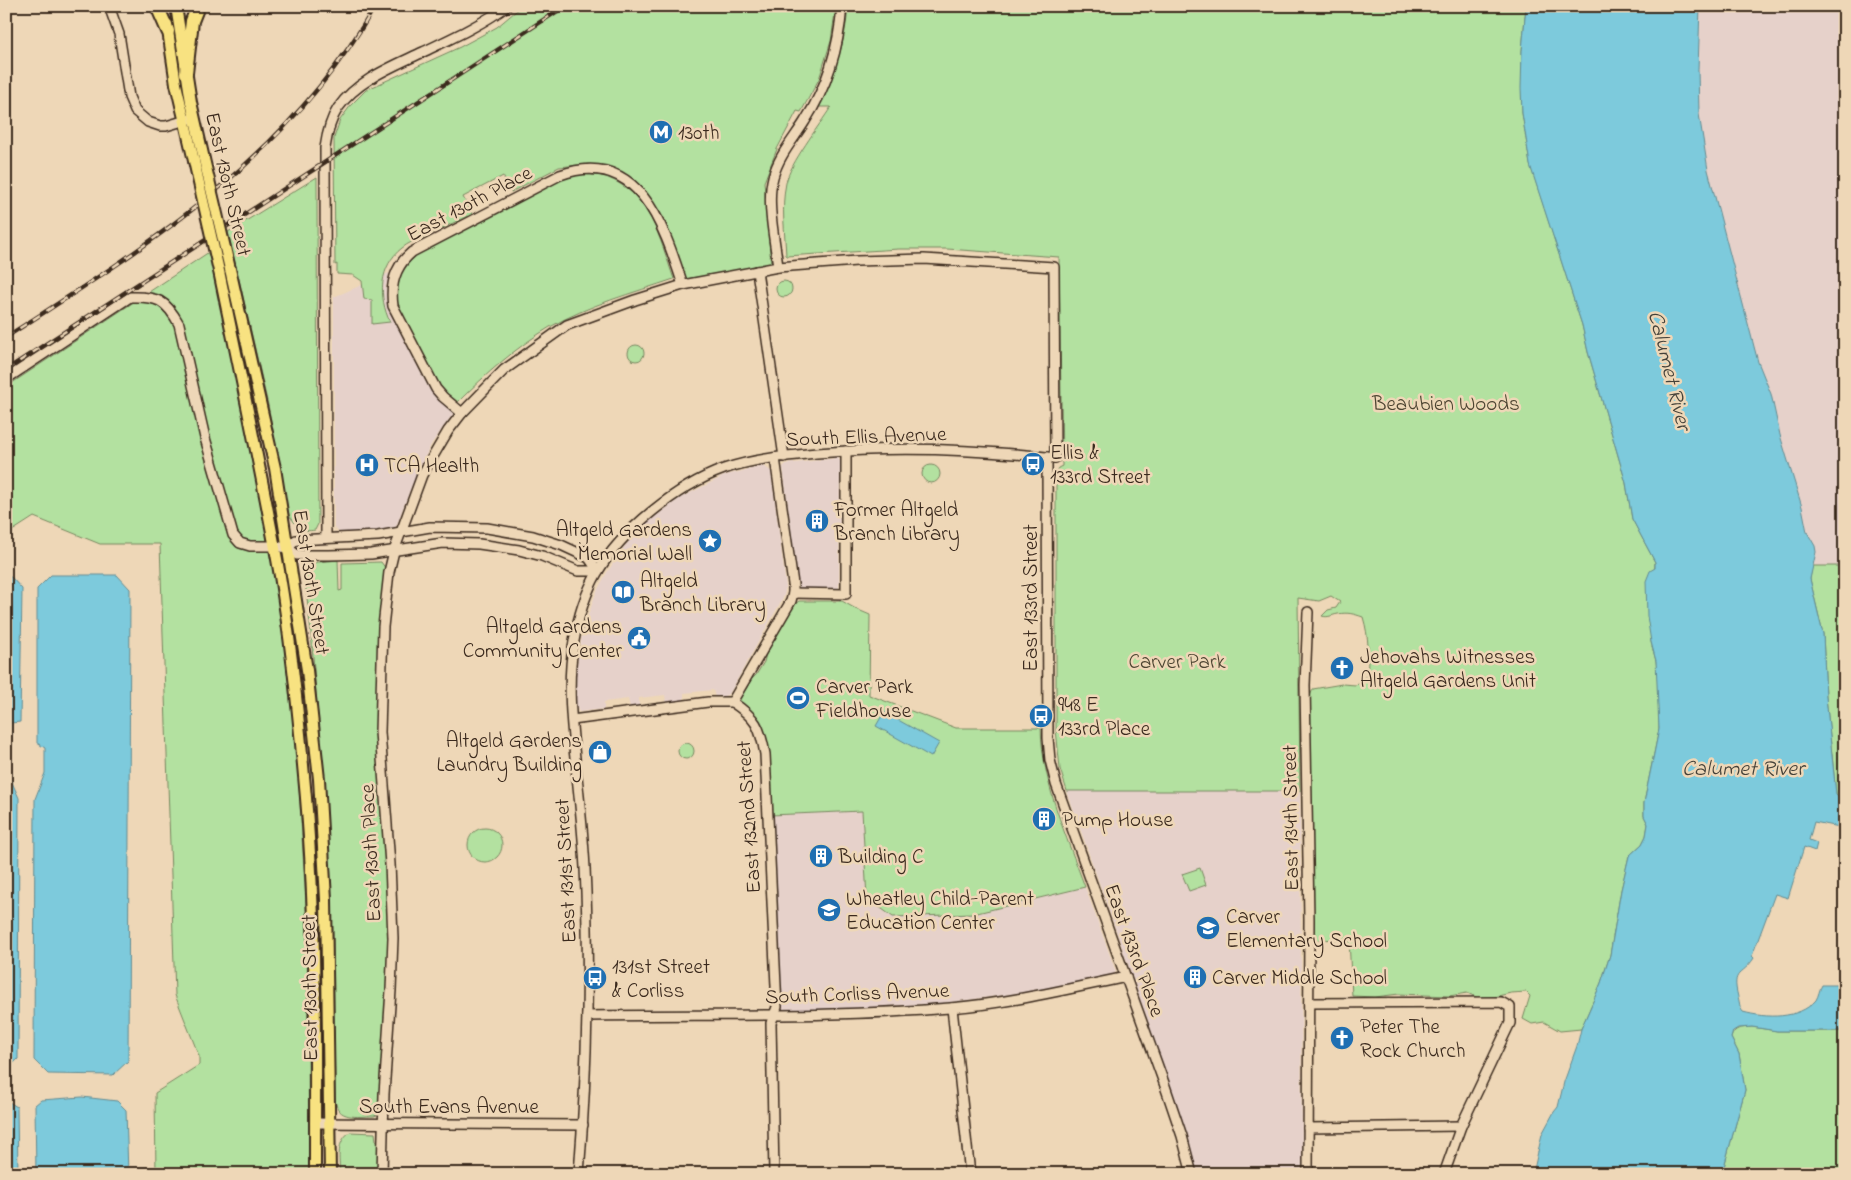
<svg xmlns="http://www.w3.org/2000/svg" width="1851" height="1180" font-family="'Indie Flower',sans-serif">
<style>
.built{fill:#e6d1ca}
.green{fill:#b3e1a0;stroke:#77865f}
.water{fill:#7dcadc;stroke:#638a90}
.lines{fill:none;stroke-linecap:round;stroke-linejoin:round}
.minor-casing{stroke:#3b2a1e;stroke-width:12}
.major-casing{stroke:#3b2a1e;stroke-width:14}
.highway-casing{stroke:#3b2a1e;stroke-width:16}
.minor{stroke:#eed7b7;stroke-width:9}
.major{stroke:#f8e281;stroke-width:10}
.highway{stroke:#f8e281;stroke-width:12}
.rail-casing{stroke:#3b2a1e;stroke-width:4.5}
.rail{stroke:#eed7b7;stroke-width:2.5;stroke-dasharray:8;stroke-linecap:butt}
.major-bridge-casing{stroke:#3b2a1e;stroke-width:14;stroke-linecap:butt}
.major-bridge{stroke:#f8e281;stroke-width:10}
.labels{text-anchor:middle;stroke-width:5;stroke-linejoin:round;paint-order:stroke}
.poi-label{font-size:21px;fill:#3b2a1e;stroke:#eed7b7;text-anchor:start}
.street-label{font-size:21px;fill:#3b2a1e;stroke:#eed7b7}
.park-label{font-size:21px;fill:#4d4532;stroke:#eed7b7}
.water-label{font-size:22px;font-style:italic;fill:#45423a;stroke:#eed7b7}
</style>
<rect width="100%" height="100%" fill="#eed7b7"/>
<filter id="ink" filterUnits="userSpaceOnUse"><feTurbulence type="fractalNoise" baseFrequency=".02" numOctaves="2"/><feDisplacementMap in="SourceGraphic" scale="10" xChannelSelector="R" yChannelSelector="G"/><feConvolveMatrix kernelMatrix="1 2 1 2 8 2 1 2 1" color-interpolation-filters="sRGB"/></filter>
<g filter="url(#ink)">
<!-- built -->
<g class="built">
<polygon points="1700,6 1845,6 1845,566 1812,566 1816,552 1815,546 1807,532 1802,507 1780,435 1771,394 1758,362 1738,285 1708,170 1699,114 1698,70"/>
<polygon points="389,273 386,288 386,299 391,314 429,388 436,396 452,411 453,414 432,443 421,465 410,490 396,527 367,532 339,532 334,527 334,297"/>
<polygon points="838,458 840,461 839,587 838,589 800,589 798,587 783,467 786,464"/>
<polygon points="763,466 771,471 786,586 784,596 731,691 727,695 720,697 715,697 713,690 684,693 684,700 666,702 665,695 639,698 639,706 630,707 628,699 604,702 604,709 579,712 576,706 576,670 583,630 596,593 606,574 624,547 640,528 680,498 726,475"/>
<polygon points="1067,791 1300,791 1302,1174 1197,1174 1169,1082"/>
<polygon points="862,811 867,898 973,914 1085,887 1116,972 1110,976 1027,992 944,1003 836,1009 781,1009 771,815"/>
</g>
<!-- green -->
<g class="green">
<path d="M522 6H836L831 41 819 79 801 112 797 111 777 149 764 182 771 265 686 279 664 218 640 185 613 168 588 164 559 167 511 192 503 176 463 197 472 214C455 222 439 230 423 237 416 240 408 243 402 248 379 266 378 297 390 322L372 324V300L364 299 362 281 353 275 337 274V264L335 265 334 138 340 120 351 105 366 90 460 47 497 27Z"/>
<path d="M848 6H1526L1522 51V113L1530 164 1582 325 1588 352 1626 483 1632 519 1655 562 1651 642 1656 661 1658 677 1659 729 1644 803V816L1648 824 1646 836 1642 844 1629 856 1621 890 1610 955 1601 983 1581 1029 1560 1031 1544 1022 1532 1024 1523 1019 1530 996 1526 992 1511 993 1493 997 1479 998 1467 993 1449 996 1399 994 1375 997 1352 996 1349 939 1313 940 1309 699 1313 689 1342 684 1356 685 1367 675C1369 655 1369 637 1363 617 1354 614 1348 612 1338 614 1332 615 1328 618 1322 616L1328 610 1336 608 1340 602 1331 596 1319 601 1298 598 1300 791H1067L1060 769 1056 729V472L1058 468 1062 466 1059 257 947 249H899L786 256C785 232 781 207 786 183 790 163 819 126 831 107H819C834 74 846 42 848 6Z"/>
<path d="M583 174C590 175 599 175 606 177 651 194 659 238 674 279 633 293 588 305 550 327 515 348 486 374 458 402L444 391 437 381C425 359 395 314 396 290 397 275 407 265 417 254L564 178Z"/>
<path d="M317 177 318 524 315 530C302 533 296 525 289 515L268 405 228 232Z"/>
<polygon points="209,252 264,507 283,635 297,753 307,921 309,1174 156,1174 155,1093 199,1065 199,1056 175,995 160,544 100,544 34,517 6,535 6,387"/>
<circle cx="784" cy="289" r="8"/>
<circle cx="636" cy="353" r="8"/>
<circle cx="931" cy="474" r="9"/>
<path d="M338 560 339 591 342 590V563L381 562 386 569C380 627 375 685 377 743 379 803 388 863 388 924 389 986 383 1047 379 1108L377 1115 374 1116C357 1116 337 1121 335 1099L333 934 328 834 311 633 304 571 309 563Z"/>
<polygon points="1812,566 1845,566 1845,799 1840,798 1836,794 1826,697 1823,634 1810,579"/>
<path d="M799 601H842L856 609 870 615 869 695 956 728H1041C1042 783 1066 835 1085 887L973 914 893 917 867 898 862 811 771 815 768 753 739 703 740 699 751 680 756 675 764 662 766 654 795 604Z"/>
<circle cx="686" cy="751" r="8"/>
<circle cx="485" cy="845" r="17"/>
<polygon points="1200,868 1206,885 1189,891 1182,874"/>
<path d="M1752 1027 1777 1031H1845V1174H1722L1745 1090 1739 1054 1731 1038C1734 1027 1741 1028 1752 1027Z"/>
<path d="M350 1132 375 1133 376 1141H378V1174H340C339 1158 336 1142 350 1132Z"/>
</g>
<!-- water -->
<g class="water">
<path d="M1526 6H1700L1698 70 1699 114 1708 170 1758 362 1771 394 1780 435 1802 507 1807 532 1815 546 1816 552 1810 579 1823 634 1826 697 1836 794 1840 798 1845 799V828L1814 822 1809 840 1817 843 1815 851 1804 847 1788 898 1775 894 1752 956 1754 958C1742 977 1731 969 1738 997 1740 1003 1739 1007 1743 1012 1765 1018 1799 1020 1816 1000 1819 995 1819 990 1822 985H1845V1031H1777L1752 1027 1738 1028 1733 1031 1731 1038 1739 1054 1745 1090 1722 1174H1533L1542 1134 1554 1112 1558 1107 1564 1082 1577 1046 1581 1029 1601 983 1610 955 1621 890 1629 856 1642 844 1646 836 1648 824 1644 816V803L1659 729 1656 661 1651 642 1647 616 1646 581 1650 571 1655 568V562L1632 519 1626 483 1588 352 1582 325 1541 199 1530 165 1527 145 1522 113 1521 88 1522 51Z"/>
<polygon points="51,575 117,575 130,589 128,1061 113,1075 48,1074 34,1060 35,799 45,773 45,748 37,743 37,589"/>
<polygon points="6,577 11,577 22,589 20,722 11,723 10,778 19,798 18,1059 6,1070"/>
<polygon points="884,712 939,743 931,757 876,726"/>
<polygon points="82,1097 117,1101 126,1110 128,1174 36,1174 35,1105 41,1100"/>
<polygon points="6,1100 17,1107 18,1174 6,1174"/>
</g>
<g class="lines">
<!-- minor casing -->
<g class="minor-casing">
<g id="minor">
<polyline points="109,6 119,34 129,97 135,111 148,122 160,126 166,126 190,119"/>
<path d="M778 267C775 240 766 203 773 177 779 155 794 139 805 121 827 87 839 46 842 6"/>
<polyline points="757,271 784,457"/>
<path d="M6 379 130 297C157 296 166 300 179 324L205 438 229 521 233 535 240 543 250 546H274L288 548 297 555H329L371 554 443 543 479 544 519 550 542 556 578 571H598"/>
<path d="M462 413 443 397 436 389 393 306C390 285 395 266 412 252L560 175C639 147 664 227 683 285"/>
<polyline points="1047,457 1048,738 1050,760 1056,784 1164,1083 1182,1136 1192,1174"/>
<path d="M326 538 325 148C327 134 330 120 338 108 357 80 394 66 423 52 452 38 481 25 507 6"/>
<polyline points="288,548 296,540 378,536 430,527 487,528 533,536 561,545 589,558 598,571"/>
<polyline points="793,593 846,594 846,451"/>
<polyline points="572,720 708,702 732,702"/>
<polyline points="1309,1003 1501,1002 1510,1007 1510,1023 1461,1126 1444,1174"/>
<polyline points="952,1008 970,1174"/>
<path d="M587 1016C708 1014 830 1018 950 1008 1010 1003 1068 989 1126 977"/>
<polyline points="315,1123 583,1125"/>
<polyline points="1308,1128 1461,1126"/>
<path d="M382 1174 384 1094 391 990 393 938 390 864 380 732 383 627 389 572 394 551 422 475 448 431 462 413 504 370 567 325 635 300 683 285 778 267 857 261 924 259 1054 267 1055 458C976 449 896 446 817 453 785 456 753 459 724 469 677 486 622 530 597 573 585 594 578 618 574 641 567 680 571 719 575 758 579 794 583 831 585 868 590 970 587 1072 579 1174"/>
<path d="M774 1174 771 1023 777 1007 765 754C760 726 756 718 732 702L791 601 793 593V584L775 458"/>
<polyline points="1308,1174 1309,919 1305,685 1308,612"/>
</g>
</g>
<!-- major casing -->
<g class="major-casing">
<g id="major">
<polyline points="176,6 191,102 204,159"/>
<polyline points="167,24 176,84 194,161"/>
<polyline points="230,269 275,468 307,670 319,779 326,899 330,1174"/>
<path d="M219 271C240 373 262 474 280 576 291 642 298 709 304 776 317 908 315 1042 315 1174"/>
</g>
</g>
<!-- highway casing -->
<g class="highway-casing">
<g id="highway">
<polyline points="157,6 168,31"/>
<polyline points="186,73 192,21 198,6"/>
</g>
</g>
<!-- minor -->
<use href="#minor" class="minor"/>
<!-- major -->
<use href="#major" class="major"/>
<!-- highway -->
<use href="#highway" class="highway"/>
<!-- rail casing -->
<g class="rail-casing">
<g id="rail">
<path d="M6 337C149 245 288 158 375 6"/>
<polyline points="6,370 565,6"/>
</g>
</g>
<!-- rail -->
<use href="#rail" class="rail"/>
<!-- major-bridge casing -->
<g class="major-bridge-casing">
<g id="major-bridge">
<polyline points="204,159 230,269"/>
<polyline points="194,161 219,271"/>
</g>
</g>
<!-- major-bridge -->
<use href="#major-bridge" class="major-bridge"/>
</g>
</g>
<!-- icons -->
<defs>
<g id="metro-disc" transform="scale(1.25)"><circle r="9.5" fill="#1f6fb2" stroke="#eed7b7"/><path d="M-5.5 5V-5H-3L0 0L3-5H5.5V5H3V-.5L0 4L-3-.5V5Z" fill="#fff"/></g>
<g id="bus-disc" transform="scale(1.25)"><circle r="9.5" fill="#1f6fb2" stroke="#eed7b7"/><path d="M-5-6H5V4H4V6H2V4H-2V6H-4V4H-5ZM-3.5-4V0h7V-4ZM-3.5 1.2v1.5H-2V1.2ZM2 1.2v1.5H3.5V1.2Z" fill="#fff"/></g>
<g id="hospital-disc" transform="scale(1.25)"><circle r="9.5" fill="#1f6fb2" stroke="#eed7b7"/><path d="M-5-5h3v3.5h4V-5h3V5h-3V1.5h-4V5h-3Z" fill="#fff"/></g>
<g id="building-disc" transform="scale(1.25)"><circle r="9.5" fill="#1f6fb2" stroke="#eed7b7"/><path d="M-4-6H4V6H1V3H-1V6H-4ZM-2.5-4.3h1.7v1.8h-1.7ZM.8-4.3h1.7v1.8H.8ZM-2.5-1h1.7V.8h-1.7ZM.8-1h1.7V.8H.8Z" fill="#fff"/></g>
<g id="sight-disc" transform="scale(1.25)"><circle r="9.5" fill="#1f6fb2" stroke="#eed7b7"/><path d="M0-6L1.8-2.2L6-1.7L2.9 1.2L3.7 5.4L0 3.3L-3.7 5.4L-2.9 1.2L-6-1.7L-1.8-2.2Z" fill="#fff"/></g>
<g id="library-disc" transform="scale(1.25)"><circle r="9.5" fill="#1f6fb2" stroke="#eed7b7"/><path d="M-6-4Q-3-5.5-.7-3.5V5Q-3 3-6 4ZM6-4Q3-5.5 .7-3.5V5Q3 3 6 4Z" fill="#fff"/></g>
<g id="civic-disc" transform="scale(1.25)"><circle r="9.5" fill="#1f6fb2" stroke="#eed7b7"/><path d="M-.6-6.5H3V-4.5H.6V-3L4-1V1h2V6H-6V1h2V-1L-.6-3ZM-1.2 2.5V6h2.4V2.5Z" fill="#fff"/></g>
<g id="church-disc" transform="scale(1.25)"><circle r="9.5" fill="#1f6fb2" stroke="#eed7b7"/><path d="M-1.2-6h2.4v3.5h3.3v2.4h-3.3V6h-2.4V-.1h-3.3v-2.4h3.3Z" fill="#fff"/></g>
<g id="stadium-disc" transform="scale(1.25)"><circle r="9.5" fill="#1f6fb2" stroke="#eed7b7"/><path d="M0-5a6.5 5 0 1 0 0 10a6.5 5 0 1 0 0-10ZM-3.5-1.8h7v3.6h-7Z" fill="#fff"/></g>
<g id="shop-disc" transform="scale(1.25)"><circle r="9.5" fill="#1f6fb2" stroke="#eed7b7"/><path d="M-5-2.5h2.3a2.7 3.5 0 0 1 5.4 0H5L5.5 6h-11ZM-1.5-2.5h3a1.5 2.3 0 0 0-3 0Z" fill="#fff"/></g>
<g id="school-disc" transform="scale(1.25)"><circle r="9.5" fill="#1f6fb2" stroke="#eed7b7"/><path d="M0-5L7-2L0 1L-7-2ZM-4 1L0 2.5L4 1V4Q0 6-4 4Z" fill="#fff"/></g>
</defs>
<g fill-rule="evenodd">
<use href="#metro-disc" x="661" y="132"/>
<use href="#bus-disc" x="1033" y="464"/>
<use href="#hospital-disc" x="367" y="465"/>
<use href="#building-disc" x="817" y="521"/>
<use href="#sight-disc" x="710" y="541"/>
<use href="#library-disc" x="623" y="592"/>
<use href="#civic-disc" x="639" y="638"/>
<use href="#church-disc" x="1342" y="668"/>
<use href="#stadium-disc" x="798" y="698"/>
<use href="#bus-disc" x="1041" y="716"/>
<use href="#shop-disc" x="600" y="752"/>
<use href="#building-disc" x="1044" y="819"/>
<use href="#building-disc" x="821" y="856"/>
<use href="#school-disc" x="829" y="910"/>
<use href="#school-disc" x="1208" y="928"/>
<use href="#building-disc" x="1195" y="977"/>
<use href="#bus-disc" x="595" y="978"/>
<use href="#church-disc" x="1342" y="1038"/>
</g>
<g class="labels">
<!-- poi labels -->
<g class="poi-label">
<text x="678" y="139">130th</text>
<text x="1050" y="459">Ellis &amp;<tspan x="1050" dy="24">133rd Street</tspan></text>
<text x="384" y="472">TCA Health</text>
<text x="834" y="516">Former Altgeld<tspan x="834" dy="24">Branch Library</tspan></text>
<text x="692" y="536" text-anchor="end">Altgeld Gardens<tspan x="692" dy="24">Memorial Wall</tspan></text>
<text x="640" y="587">Altgeld<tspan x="640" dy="24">Branch Library</tspan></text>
<text x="622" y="633" text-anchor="end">Altgeld Gardens<tspan x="622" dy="24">Community Center</tspan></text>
<text x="1360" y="663">Jehovahs Witnesses<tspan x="1360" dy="24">Altgeld Gardens Unit</tspan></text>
<text x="816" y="693">Carver Park<tspan x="816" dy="24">Fieldhouse</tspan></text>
<text x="1058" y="711">948 E<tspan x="1058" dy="24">133rd Place</tspan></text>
<text x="582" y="747" text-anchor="end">Altgeld Gardens<tspan x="582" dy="24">Laundry Building</tspan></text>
<text x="1062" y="826">Pump House</text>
<text x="838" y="863">Building C</text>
<text x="846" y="905">Wheatley Child-Parent<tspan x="846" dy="24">Education Center</tspan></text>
<text x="1226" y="923">Carver<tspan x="1226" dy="24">Elementary School</tspan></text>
<text x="612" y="973">131st Street<tspan x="612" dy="24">&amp; Corliss</tspan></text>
<text x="1212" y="984">Carver Middle School</text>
<text x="1360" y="1033">Peter The<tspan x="1360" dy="24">Rock Church</tspan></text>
</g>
<!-- street labels -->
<g class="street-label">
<text transform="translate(229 184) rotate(77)" y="7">East 130th Street</text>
<text transform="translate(469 203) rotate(-28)" y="7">East 130th Place</text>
<text transform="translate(866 436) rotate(-2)" y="7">South Ellis Avenue</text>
<text transform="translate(312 582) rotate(81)" y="7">East 130th Street</text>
<text transform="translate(1030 598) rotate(-90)" y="7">East 133rd Street</text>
<text transform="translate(748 817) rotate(-94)" y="7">East 132nd Street</text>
<text transform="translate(1290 818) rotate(-91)" y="7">East 134th Street</text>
<text transform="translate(370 853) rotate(-93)" y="7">East 130th Place</text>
<text transform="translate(565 871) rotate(-93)" y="7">East 131st Street</text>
<text transform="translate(1135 950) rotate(70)" y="7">East 133rd Place</text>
<text transform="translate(309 988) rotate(-91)" y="7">East 130th Street</text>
<text transform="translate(857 993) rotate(-2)" y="7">South Corliss Avenue</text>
<text x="449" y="1113">South Evans Avenue</text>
</g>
<!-- park labels -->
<g class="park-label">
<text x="1446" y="410">Beaubien Woods</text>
<text x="1177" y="668">Carver Park</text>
</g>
<!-- water labels -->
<g class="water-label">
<text transform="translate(1671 370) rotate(76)" y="8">Calumet River</text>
<text x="1743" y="775">Calumet River</text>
</g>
</g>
<!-- margin -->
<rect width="1851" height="1180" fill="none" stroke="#eed7b7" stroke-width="25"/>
<rect x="12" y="12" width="1826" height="1155" fill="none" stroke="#3b2a1e" stroke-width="2" filter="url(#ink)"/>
</svg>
